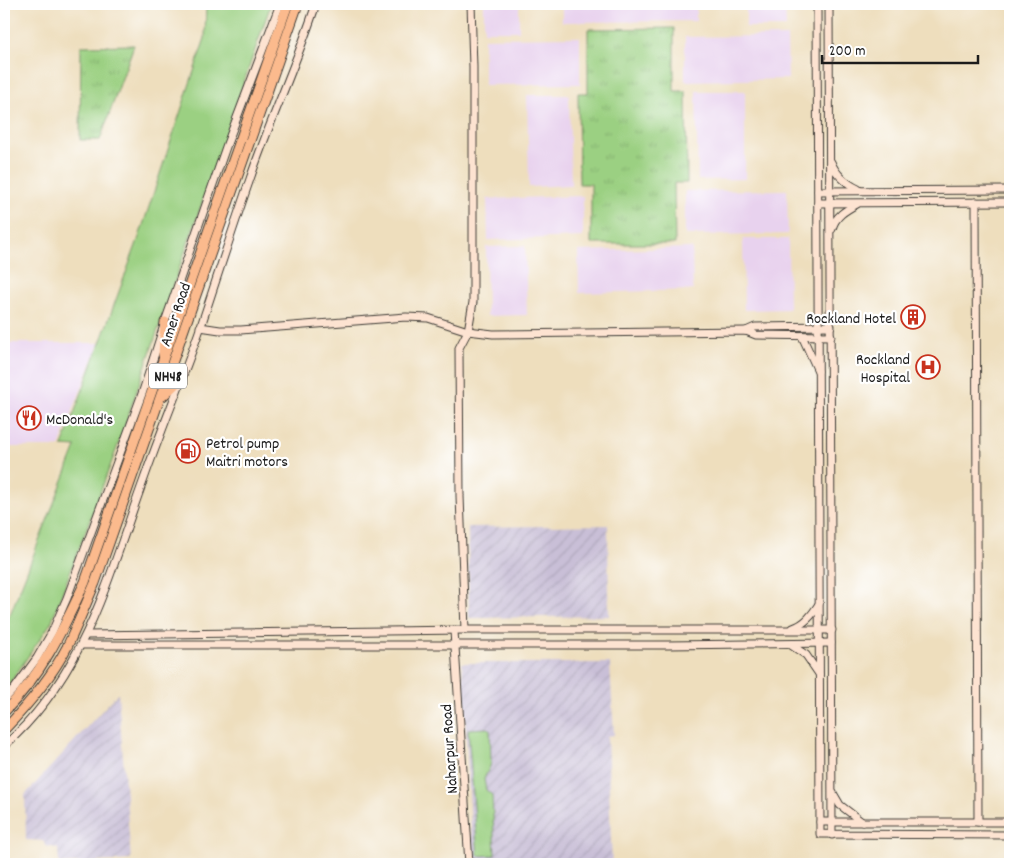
<svg xmlns="http://www.w3.org/2000/svg" width="1014" height="868" font-family="Dekko,sans-serif">
<style>
.built{fill:#e8d2ee}
.industrial{fill:url(#industrial-furrows)}
.green{fill:#9bd082;stroke:#5c764f}
.park{fill:url(#park-tufts);stroke:#5c764f}
.lines{fill:none;stroke-linecap:round;stroke-linejoin:round}
.secondary-casing{stroke:#3c3934;stroke-width:9}
.highway-casing{stroke:#3c3934;stroke-width:11}
.secondary{stroke:#fde3d1;stroke-width:7}
.highway{stroke:#fbba8d;stroke-width:9}
.labels{text-anchor:middle;stroke-width:4.5;stroke-linejoin:round;paint-order:stroke}
.shield{fill:#fff;stroke:#606060;stroke-width:1}
.shield-label{font-size:15px;font-weight:bold;fill:#1c1c1c}
.street-label{font-size:16px;fill:#1c1c1c;stroke:#fff}
.poi-label{font-size:16px;fill:#1c1c1c;stroke:#fff;text-anchor:end}
</style>
<defs>
<pattern id="industrial-furrows" width="10" height="10" patternUnits="userSpaceOnUse" patternTransform="scale(1.25)"><rect width="10" height="10" fill="#c9bfd7"/><path d="M-1 1l2-2M0 10L10 0M9 11l2-2" fill="none" stroke="#aca4b8"/></pattern>
<pattern id="park-tufts" width="24" height="20" patternUnits="userSpaceOnUse" patternTransform="scale(1.25)"><rect width="24" height="20" fill="#9bd082"/><path d="M3 7l-1-3M5 7V3M7 7l1-3M15 17l-1-3M17 17v-4M19 17l1-3" fill="none" stroke="#85b270"/></pattern>
</defs>
<rect width="100%" height="100%" fill="#fff"/>
<filter id="ink" filterUnits="userSpaceOnUse"><feTurbulence type="fractalNoise" baseFrequency=".02" numOctaves="2"/><feDisplacementMap in="SourceGraphic" scale="10" xChannelSelector="R" yChannelSelector="G"/><feConvolveMatrix kernelMatrix="1 2 1 2 8 2 1 2 1" color-interpolation-filters="sRGB"/></filter>
<filter id="wash" filterUnits="userSpaceOnUse"><feTurbulence type="fractalNoise" baseFrequency=".0096" numOctaves="4" result="noise"/><feDisplacementMap in="SourceGraphic" scale="20" xChannelSelector="R" yChannelSelector="G"/><feGaussianBlur stdDeviation="1.12" result="paint"/><feColorMatrix in="noise" values="0 0 0 0 0 0 0 0 0 0 0 0 0 0 0 0 0 1.4 0 .05"/><feComposite in="paint" operator="in"/></filter>
<g filter="url(#wash)">
<rect width="100%" height="100%" fill="#eedebd"/>
<!-- built -->
<g class="built">
<rect x="484" y="4" width="35" height="27"/>
<polygon points="562,4 696,4 696,21 562,22"/>
<polygon points="746,4 785,4 786,27 746,27"/>
<polygon points="787,36 788,79 685,81 685,37"/>
<polygon points="580,37 580,84 484,85 484,38"/>
<polygon points="696,91 745,91 745,179 698,180"/>
<polygon points="527,95 569,95 571,185 529,187"/>
<polygon points="787,190 788,234 685,235 685,191"/>
<polygon points="583,196 583,237 488,240 487,199"/>
<polygon points="743,239 788,239 789,309 744,310"/>
<polygon points="525,246 527,315 487,316 486,247"/>
<polygon points="692,248 693,290 579,293 578,251"/>
<polygon points="4,343 99,343 59,447 4,447"/>
</g>
<!-- industrial -->
<g class="industrial">
<polygon points="608,525 609,616 469,618 468,527"/>
<polygon points="462,663 610,663 614,735 607,736 612,864 473,864"/>
<polygon points="118,693 131,860 59,864 58,848 45,846 44,841 26,840 25,795"/>
</g>
<!-- green -->
<g class="green">
<polygon points="206,4 271,4 117,448 51,623 10,683 4,688 4,622 11,612 76,447 62,446 138,240 205,38"/>
<polygon points="488,728 490,730 491,764 484,779 486,790 492,795 495,855 478,856 468,729"/>
</g>
<!-- park -->
<g class="park">
<polygon points="674,28 674,91 686,91 687,183 674,183 675,244 591,244 591,184 579,184 578,93 588,93 588,29"/>
<polygon points="134,45 100,140 80,140 81,46"/>
</g>
</g>
<g filter="url(#ink)">
<g class="lines">
<!-- secondary casing -->
<g class="secondary-casing">
<g id="secondary">
<polyline points="817,4 820,834 1010,835"/>
<polyline points="829,4 832,835"/>
<path d="M831 162C836 175 846 183 858 189"/>
<polyline points="818,191 1010,190"/>
<polyline points="976,202 978,822"/>
<polyline points="818,203 1010,202"/>
<path d="M832 229C835 216 846 210 857 204"/>
<polyline points="200,327 220,330 241,330 406,317 428,318 468,331 493,334 746,331 756,335 831,336"/>
<polyline points="746,331 755,327 831,326"/>
<polyline points="802,336 818,371"/>
<path d="M793 628C805 624 812 615 819 604"/>
<polyline points="465,630 460,496 459,348 468,331 473,302 473,67 471,4"/>
<polyline points="454,631 469,864"/>
<polyline points="87,635 465,630 832,630"/>
<polyline points="82,645 668,645 831,643"/>
<polyline points="791,645 806,655 819,674"/>
<polyline points="4,700 15,688 37,658 52,632 67,598 143,391 165,322 227,144 280,4"/>
<path d="M4 746C86 674 108 577 144 479 162 428 183 378 201 326 217 277 233 228 250 179 270 120 297 63 316 4"/>
<polyline points="833,793 840,805 862,822"/>
<polyline points="820,822 1010,822"/>
</g>
</g>
<!-- highway casing -->
<g class="highway-casing">
<g id="highway">
<polyline points="163,355 165,322"/>
<polyline points="163,396 181,379"/>
<path d="M4 712C43 673 62 631 85 582L288 4"/>
<path d="M4 730C28 705 51 678 67 647 77 626 86 604 95 583L298 4"/>
</g>
</g>
<!-- secondary -->
<use href="#secondary" class="secondary"/>
<!-- highway -->
<use href="#highway" class="highway"/>
</g>
</g>
<!-- icons -->
<defs>
<g id="building-ring" transform="scale(1.25)"><circle r="9.5" fill="#fff" stroke="#c8321e" stroke-width="1.5"/><path d="M-4-6H4V6H1V3H-1V6H-4ZM-2.5-4.3h1.7v1.8h-1.7ZM.8-4.3h1.7v1.8H.8ZM-2.5-1h1.7V.8h-1.7ZM.8-1h1.7V.8H.8Z" fill="#c8321e"/></g>
<g id="hospital-ring" transform="scale(1.25)"><circle r="9.5" fill="#fff" stroke="#c8321e" stroke-width="1.5"/><path d="M-5-5h3v3.5h4V-5h3V5h-3V1.5h-4V5h-3Z" fill="#c8321e"/></g>
<g id="restaurant-ring" transform="scale(1.25)"><circle r="9.5" fill="#fff" stroke="#c8321e" stroke-width="1.5"/><path d="M-5-6h1v4h1v-4h1v4h1v-4h1v5L-1.5 .5V6h-2V.5L-5-1ZM5-6V6H3V1.5H1.5Q1.5-4 5-6Z" fill="#c8321e"/></g>
<g id="fuel-ring" transform="scale(1.25)"><circle r="9.5" fill="#fff" stroke="#c8321e" stroke-width="1.5"/><path d="M-5.5-6h7V0h2V4h1.3V-2.5L3-4.5l.8-.8L6-3V5H2.5V1h-1V6h-7ZM-4.2-4.7v3.2H.2V-4.7Z" fill="#c8321e"/></g>
</defs>
<g fill-rule="evenodd">
<use href="#building-ring" x="913" y="317"/>
<use href="#hospital-ring" x="928" y="367"/>
<use href="#restaurant-ring" x="29" y="418"/>
<use href="#fuel-ring" x="188" y="451"/>
</g>
<g class="labels">
<!-- shield labels -->
<rect class="shield" x="149" y="363.5" width="38" height="25" rx="4"/>
<g class="shield-label">
<text x="168" y="381">NH48</text>
</g>
<!-- street labels -->
<g class="street-label">
<text transform="translate(174 314) rotate(-71)" y="6">Amer Road</text>
<text transform="translate(448 749) rotate(-94)" y="6">Naharpur Road</text>
</g>
<!-- poi labels -->
<g class="poi-label">
<text x="896" y="323">Rockland Hotel</text>
<text x="910" y="364">Rockland<tspan x="910" dy="18">Hospital</tspan></text>
<text x="46" y="424" text-anchor="start">McDonald's</text>
<text x="206" y="448" text-anchor="start">Petrol pump<tspan x="206" dy="18">Maitri motors</tspan></text>
</g>
</g>
<!-- margin -->
<rect width="1014" height="868" fill="none" stroke="#fff" stroke-width="20"/>
<!-- scale -->
<path d="M822 55v8h156v-8" fill="none" stroke="#1c1c1c" stroke-width="2.5"/>
<text x="829" y="55" font-size="15" fill="#1c1c1c" stroke="#ffffff" stroke-width="4" paint-order="stroke">200 m</text>
</svg>
